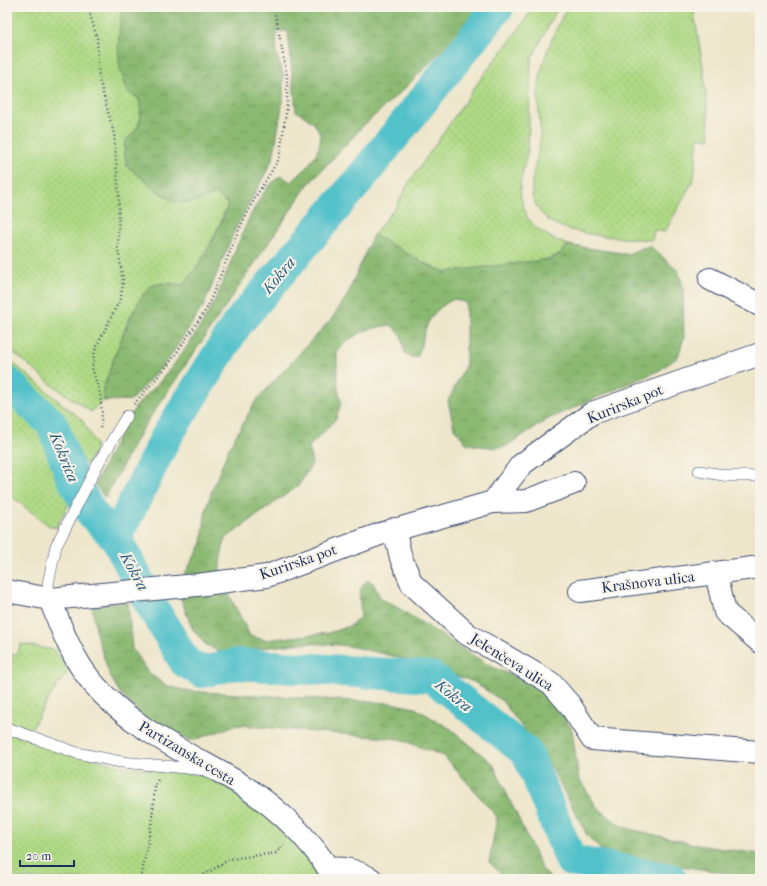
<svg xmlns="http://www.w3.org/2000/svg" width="767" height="886" font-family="'IM FELL French Canon',serif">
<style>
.grass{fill:url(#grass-dots);stroke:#658471}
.forest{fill:url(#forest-crowns);stroke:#537468}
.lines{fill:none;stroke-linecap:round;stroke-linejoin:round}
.river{stroke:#53c1ca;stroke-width:32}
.lane-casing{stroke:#3b4a6e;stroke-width:12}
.street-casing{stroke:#3b4a6e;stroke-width:24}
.path{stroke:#3b4a6e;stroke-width:2.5;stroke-dasharray:1 3;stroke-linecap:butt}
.lane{stroke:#fff;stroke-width:11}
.street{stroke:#fff;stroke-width:22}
.labels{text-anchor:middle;stroke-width:4;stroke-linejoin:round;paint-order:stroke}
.street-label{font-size:15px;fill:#1b2f5e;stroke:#f7f3e8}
.water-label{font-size:16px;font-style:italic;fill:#2c5b7e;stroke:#f7f3e8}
</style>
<defs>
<pattern id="grass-dots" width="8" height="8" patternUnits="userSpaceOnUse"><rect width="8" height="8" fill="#afd984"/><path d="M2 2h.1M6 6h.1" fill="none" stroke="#96bb74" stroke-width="1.8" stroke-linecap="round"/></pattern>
<pattern id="forest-crowns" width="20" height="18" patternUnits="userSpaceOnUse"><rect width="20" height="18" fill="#8bb972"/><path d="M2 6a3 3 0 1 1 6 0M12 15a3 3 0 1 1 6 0" fill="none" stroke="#719761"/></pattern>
</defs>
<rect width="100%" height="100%" fill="#f7f3e8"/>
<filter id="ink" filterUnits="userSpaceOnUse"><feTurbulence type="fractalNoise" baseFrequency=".025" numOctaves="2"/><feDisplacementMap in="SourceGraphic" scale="8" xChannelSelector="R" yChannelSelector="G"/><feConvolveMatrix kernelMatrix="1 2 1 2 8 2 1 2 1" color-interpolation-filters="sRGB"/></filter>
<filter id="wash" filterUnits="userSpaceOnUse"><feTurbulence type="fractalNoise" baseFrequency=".012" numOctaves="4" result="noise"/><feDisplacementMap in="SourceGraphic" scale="16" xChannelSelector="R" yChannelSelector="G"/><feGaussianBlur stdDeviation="0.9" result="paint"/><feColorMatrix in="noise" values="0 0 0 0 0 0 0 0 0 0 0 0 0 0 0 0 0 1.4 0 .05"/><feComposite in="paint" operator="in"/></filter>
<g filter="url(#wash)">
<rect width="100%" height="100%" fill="#eee6cb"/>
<!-- grass -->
<g class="grass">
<path d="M7 7H122L121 25 128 91 139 99C143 121 141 126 125 141 150 184 159 215 216 194L228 204C217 233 203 262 183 285 174 284 160 282 152 287 131 300 113 364 103 388V401L91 412 51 384 7 347Z"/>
<path d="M533 7H558L531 60 528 149 520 185 521 198 527 217 536 228 553 239 568 245 560 254 545 260 446 272C420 264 398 246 373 236L397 205 408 184 479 81 522 25Z"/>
<path d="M567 7H693L704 73 710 139 698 137 694 179 665 232 654 230 652 240C626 238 564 236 546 218 519 192 538 169 540 139 541 124 538 110 538 96 539 64 553 35 567 7Z"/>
<path d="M7 358 83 421 96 445 88 467C64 433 41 397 7 372Z"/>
<polygon points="7,390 50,432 82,479 56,528 48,525 7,493"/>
<polygon points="21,644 54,650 70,669 52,693 29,732 7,723 7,653 16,655"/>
<polygon points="7,733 120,766 210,776 278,821 326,879 7,879"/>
</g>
<!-- forest -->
<g class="forest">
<path d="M122 7H478L468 24 408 85 363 126 307 186 141 431 105 498 95 484C107 460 121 428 136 407 142 399 150 392 157 385 179 359 200 330 215 300 230 270 252 191 281 176L291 182C304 172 328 147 318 129 313 121 304 116 296 111L288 31H277L276 54 283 74V100L273 159 234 232 204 305 167 361 131 400 103 401V388C113 364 132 299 152 286 160 282 174 284 183 285 203 262 217 233 228 205L216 194 190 203 175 202 159 192 127 166 124 152 125 141C141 126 143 121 139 99L128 92 120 69 118 47Z"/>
<path d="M373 235C398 246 420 264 446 272L551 259 560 254 568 245 628 254 642 248 650 246 678 271 683 286 684 337 678 357 660 370 548 419 506 446 496 448 467 444 454 428 448 401 466 364V303L454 299C425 314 427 327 418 356L412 358 405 353 401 335 391 325C365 329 357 332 337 350V382L341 403 336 419 309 447 312 464 299 485 225 539 220 562V574L183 577 202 543 205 515 211 493 228 450 255 402 332 318 347 296Z"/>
<path d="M368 580 373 583 381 599 392 604 490 666 532 684 562 713 572 730 579 779 597 807 619 825 633 830 703 846 760 854V879H748L726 873 617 856 601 850 587 835 552 769 526 732 502 701 474 682 421 663 359 648 340 645 303 643 221 653 205 644 192 628 180 596 227 590 250 636 265 640 328 633 350 626 361 616C361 602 355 589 368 580Z"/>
<polygon points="128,602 132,649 148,672 165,685 187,691 391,703 415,708 451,729 493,764 542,869 551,879 506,879 489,862 497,817 444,756 399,739 238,725 193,740 175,737 148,723 120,693 110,676 97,637 92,605"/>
</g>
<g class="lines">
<!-- river -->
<g class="river">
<polyline points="498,7 356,184 237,324 165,439 116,538 150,603 185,662 202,672 237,664 432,677 527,753 571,861 671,879"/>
<polyline points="7,382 52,424 72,478 92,514 116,538"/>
</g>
</g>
</g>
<g filter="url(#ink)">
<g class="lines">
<!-- lane casing -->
<g class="lane-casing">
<g id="lane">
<polyline points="699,471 729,476 760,476"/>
<polyline points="50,599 48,584 56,546 99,462 127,416"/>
<polyline points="7,728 77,753 121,762 207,770"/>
</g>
</g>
<!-- street casing -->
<g class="street-casing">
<g id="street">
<polyline points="710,279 760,305"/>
<polyline points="493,502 526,501 574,483"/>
<polyline points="394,529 401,558 412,584 467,634 551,683 570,705 592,739 760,752"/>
<polyline points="716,573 725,612 760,642"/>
<polyline points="7,591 50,599 197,585 267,576 380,534 493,502 521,465 592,413 760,354"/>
<polyline points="580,591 760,567"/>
<path d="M50 599C61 628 72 658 92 682 126 723 173 746 218 771 265 796 308 833 335 879"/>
<path d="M329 869C345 867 357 871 371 879"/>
</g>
</g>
<!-- path -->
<g class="path">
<polyline points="88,7 97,38 99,79 114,134 119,196 118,248 123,282 121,297 95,350 92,368 100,393 102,413 100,431"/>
<polyline points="134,404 169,364 207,308 238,232 256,196 279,159 287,107 287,76 274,7"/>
<polyline points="141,879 152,820 155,786 158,779"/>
<polyline points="197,879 230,859 276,853 284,845"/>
</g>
<!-- lane -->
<use href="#lane" class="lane"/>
<!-- street -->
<use href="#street" class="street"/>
</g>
</g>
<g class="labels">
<!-- street labels -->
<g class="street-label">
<text transform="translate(625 404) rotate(-22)" y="5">Kurirska pot</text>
<text transform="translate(298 562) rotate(-19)" y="5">Kurirska pot</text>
<text transform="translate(648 582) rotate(-7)" y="5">Krašnova ulica</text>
<text transform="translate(512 662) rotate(32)" y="5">Jelenčeva ulica</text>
<text transform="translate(187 753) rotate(31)" y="5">Partizanska cesta</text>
</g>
<!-- water labels -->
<g class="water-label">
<text transform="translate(278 275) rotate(-50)" y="6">Kokra</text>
<text transform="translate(65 457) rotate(68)" y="6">Kokrica</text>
<text transform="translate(135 571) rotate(61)" y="6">Kokra</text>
<text transform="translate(454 695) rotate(39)" y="6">Kokra</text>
</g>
</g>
<!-- margin -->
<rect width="767" height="886" fill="none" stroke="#f7f3e8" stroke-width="24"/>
<!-- scale -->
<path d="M20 860v6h54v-6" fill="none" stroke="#1b2f5e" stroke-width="2"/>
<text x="26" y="860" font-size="12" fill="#1b2f5e" stroke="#f7f3e8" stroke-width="3" paint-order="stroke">20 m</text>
</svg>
